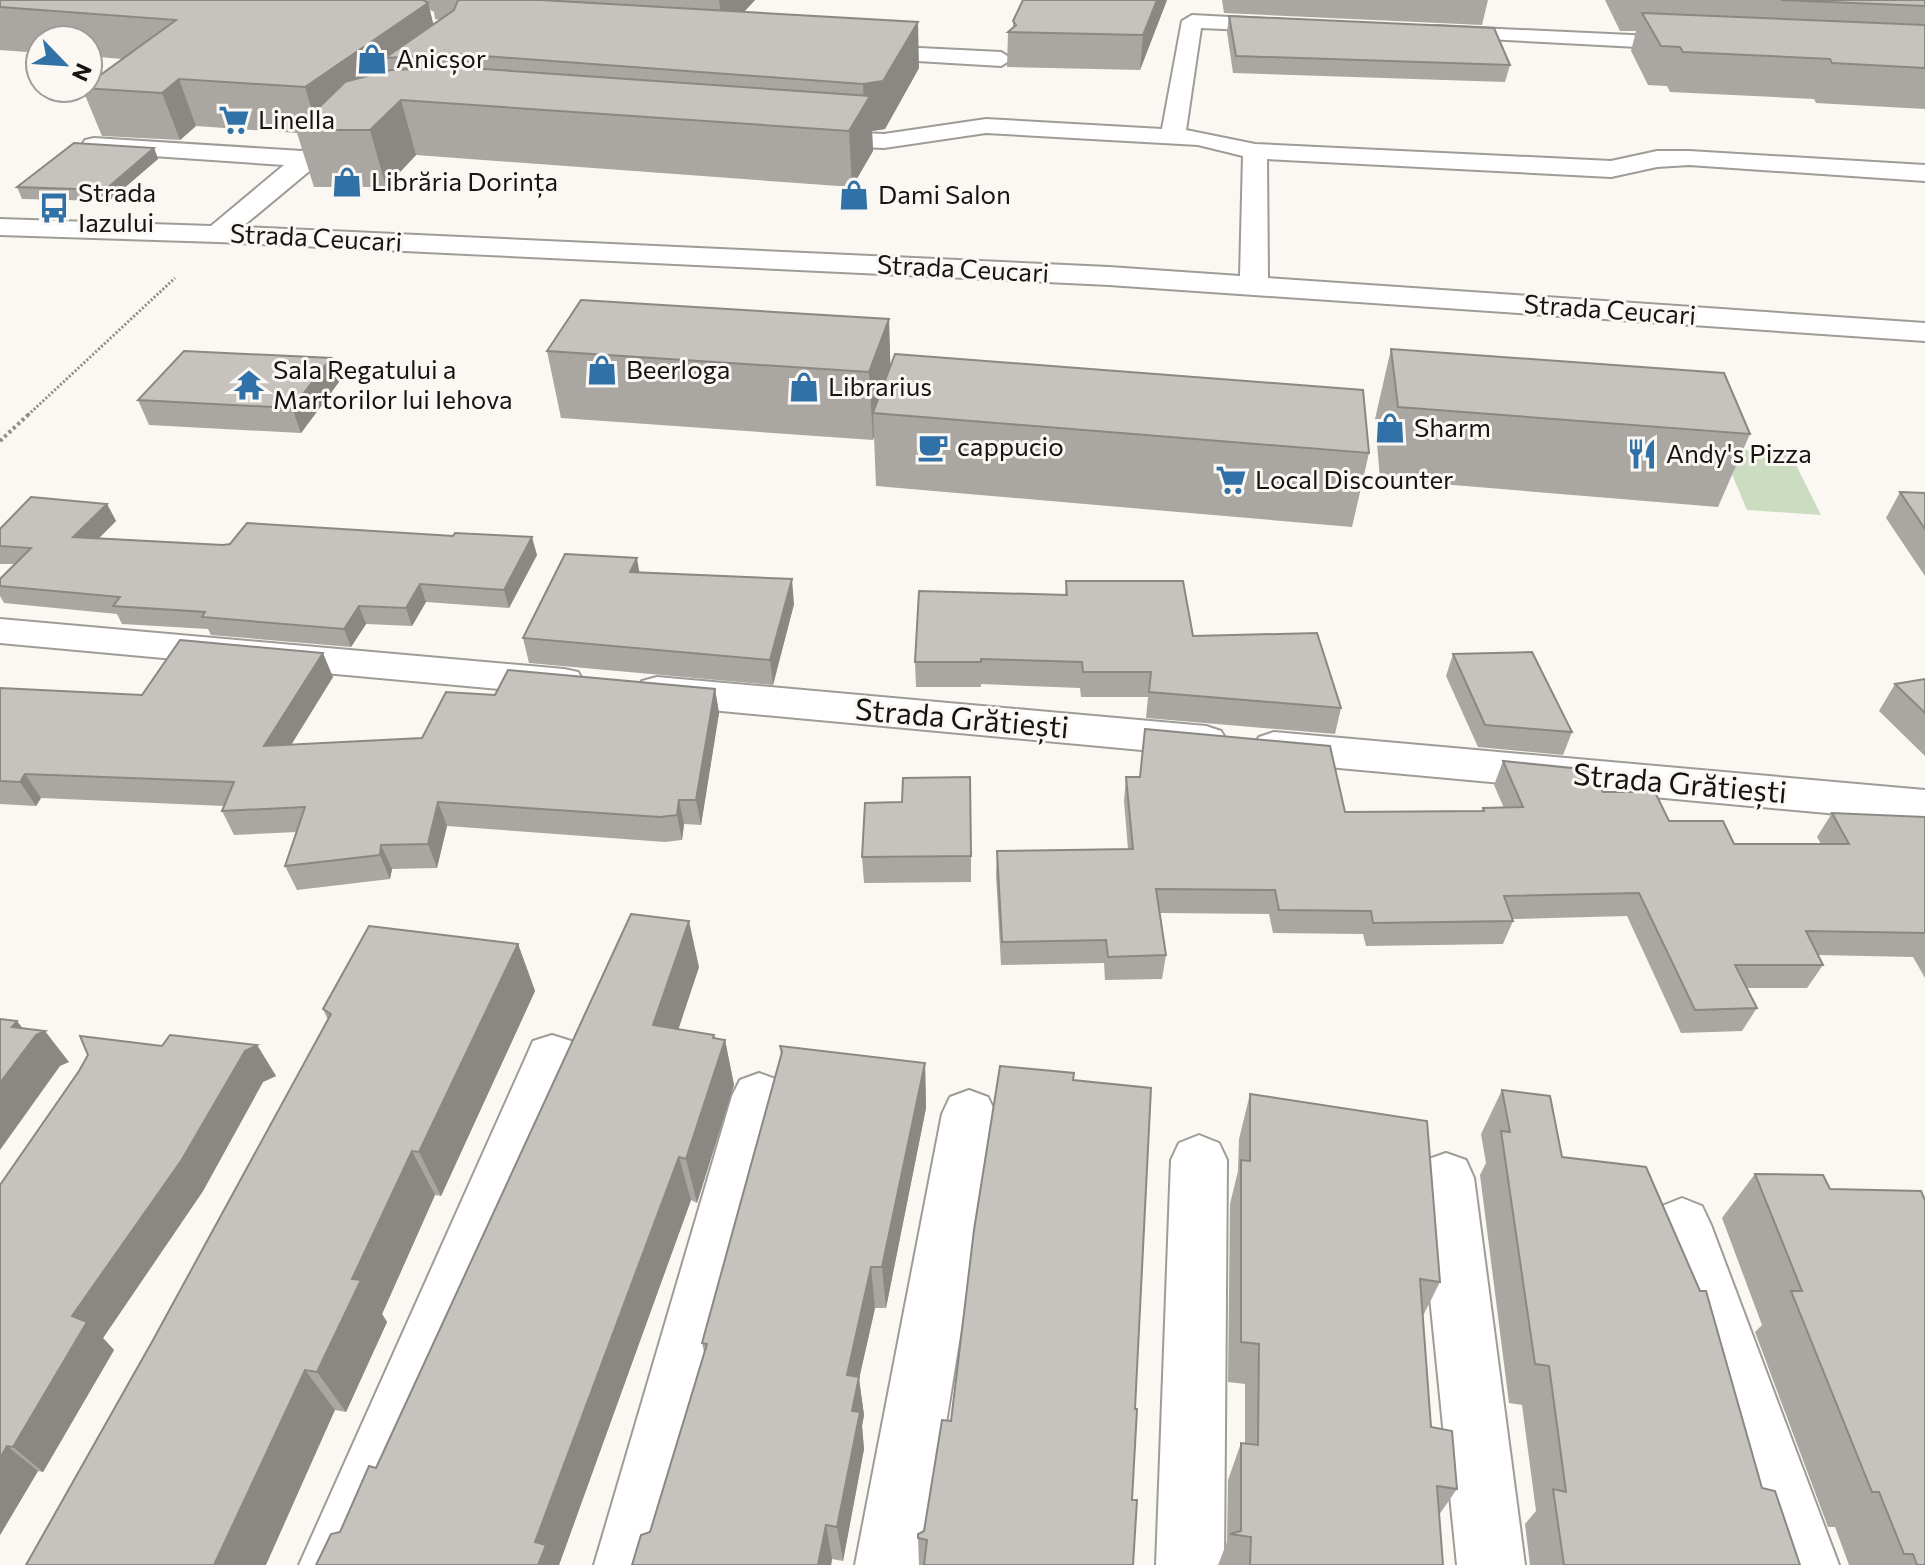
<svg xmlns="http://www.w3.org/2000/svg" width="1925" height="1565" font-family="Commissioner,sans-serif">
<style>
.green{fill:#cbdcc1}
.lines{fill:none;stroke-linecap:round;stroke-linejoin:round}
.minor-casing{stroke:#9f9b96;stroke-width:4}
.path-far1{stroke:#8f8d89;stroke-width:3;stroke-dasharray:2 2;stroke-linecap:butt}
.path{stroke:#8f8d89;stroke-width:4;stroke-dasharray:3 3;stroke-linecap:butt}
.minor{fill:#fff;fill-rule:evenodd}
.wall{fill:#aaa7a3;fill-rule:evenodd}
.shaded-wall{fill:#8b8884}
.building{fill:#c6c2bd;stroke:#8b8884;stroke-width:2}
.labels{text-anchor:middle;stroke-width:6;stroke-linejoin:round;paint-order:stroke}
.far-poi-label{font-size:26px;fill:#161513;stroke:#fbf7f2;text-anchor:start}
.far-street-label{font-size:26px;fill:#161513;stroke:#fbf7f2}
.street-label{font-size:30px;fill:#161513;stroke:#fbf7f2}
</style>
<rect width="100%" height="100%" fill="#fbf7f2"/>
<!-- green -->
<polygon class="green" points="1721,448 1790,453 1821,515 1747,510"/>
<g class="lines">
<!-- minor casing -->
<g class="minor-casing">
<g id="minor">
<polygon points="1192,15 1287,20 1297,26 1287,32 1201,28 1186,130 1255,144 1611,161 1657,151 1689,151 1925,165 1925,181 1689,165 1657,167 1611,177 1267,159 1268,278 1925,323 1925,341 1109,285 218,242 0,235 0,219 211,226 284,165 94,152 85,150 82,145 85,140 94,138 302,151 344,119 360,119 364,124 360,129 242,227 1109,267 1240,276 1243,156 1198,145 986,133 884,148 813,145 804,143 801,138 804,133 813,131 884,134 986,119 1162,129 1182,21"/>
<polygon points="1436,26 1695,38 1706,44 1695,50 1429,36 1425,32 1429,28"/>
<polygon points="858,45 1001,52 1012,59 1001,66 850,57 847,52"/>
<polygon points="0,619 564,669 578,672 584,682 578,692 564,695 0,643"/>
<polygon points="657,677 1206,726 1221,731 1227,741 1221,751 1206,756 657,705 642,701 636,691 642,681"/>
<polygon points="1274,732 1925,790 1925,822 1274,762 1259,757 1253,747 1259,737"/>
<polygon points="552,1035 571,1041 578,1057 367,1565 299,1565 526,1057 533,1041"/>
<polygon points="759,1073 778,1080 786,1096 662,1565 594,1565 732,1096 740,1080"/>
<polygon points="969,1090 988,1097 996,1114 923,1565 855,1565 942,1114 950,1097"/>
<polygon points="1199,1135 1219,1143 1227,1160 1224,1565 1156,1565 1171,1160 1179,1143"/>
<polygon points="1446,1153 1466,1160 1474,1178 1525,1565 1457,1565 1418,1178 1426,1160"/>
<polygon points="1682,1198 1702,1206 1711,1225 1839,1565 1771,1565 1653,1225 1662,1206"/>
</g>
</g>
<!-- path-far1 -->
<polyline class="path-far1" points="28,415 175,278"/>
<!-- path -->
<polyline class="path" points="0,441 30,413"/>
<!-- minor -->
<use href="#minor" class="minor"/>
</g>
<!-- wall -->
<g class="wall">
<path d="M0 0H755L744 12 919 68 885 129 872 131 873 151 852 187 416 155 386 187H314L297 133 196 126 180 140 102 136 82 88 122 59 88 56V40H40V53L0 50ZM430 10 434 12 435 19 441 20 433 25Z"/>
<polygon points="1167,0 1140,70 1007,67 1008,32 1013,27 1013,21"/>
<polygon points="1222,0 1488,0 1482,25 1224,13"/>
<polygon points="1605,0 1925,0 1925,109 1816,103 1814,99 1670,92 1667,86 1648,85 1631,51 1636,31 1620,31"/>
<polygon points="1229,16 1510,65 1505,82 1233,73 1227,32"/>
<polygon points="154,148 158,159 109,201 22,199 17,187"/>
<polygon points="889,319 890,366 1369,453 1352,527 876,486 874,436 873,440 561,418 547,351"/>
<polygon points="1391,349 1750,434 1718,507 1380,479 1375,419"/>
<polygon points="339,382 301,433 149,425 138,400"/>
<polygon points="1900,492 1925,493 1925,576 1886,518"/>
<polygon points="107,504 116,521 99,538 223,545 537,555 509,608 426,602 412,626 366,624 351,647 211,635 208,629 122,624 117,614 4,603 0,596 0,579 15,564 0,564 0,529"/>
<polygon points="639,573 794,604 773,685 529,663 523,638"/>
<polygon points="1066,581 1193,636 1341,708 1335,734 1146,718 1148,697 1081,697 1080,688 981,684 981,687 916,687 915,662 1065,595"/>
<polygon points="1453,654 1572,732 1563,755 1478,747 1446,676"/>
<polygon points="333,677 291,745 422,738 495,695 715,689 719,713 701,825 684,824 682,840 665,842 447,826 437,868 392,869 390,879 297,890 285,866 297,832 234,835 222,811 224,806 41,798 36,806 0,804 0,688 142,695"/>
<polygon points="1925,679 1925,756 1879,711 1895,684"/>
<polygon points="1503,761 1603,792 1669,821 1734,844 1821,844 1817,837 1832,813 1925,817 1925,978 1913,957 1818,955 1823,965 1807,988 1747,988 1757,1008 1742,1031 1681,1033 1627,916 1513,919 1513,921 1503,944 1366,946 1363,934 1273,933 1269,914 1160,913 1166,955 1162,979 1105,980 1104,963 1001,965 996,875 997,851 1128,849 1124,801 1126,777 1345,812 1481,811 1483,808 1504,808 1494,785"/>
<polygon points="971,856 971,882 864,883 862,857"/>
<polygon points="518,944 535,991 441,1196 435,1195 382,1314 387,1322 346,1412 335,1410 153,1340 328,1020 323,1009"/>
<polygon points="699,967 678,1029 714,1035 715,1039 725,1040 734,1085 697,1203 691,1200 559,1565 316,1565 340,1532 376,1468"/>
<polygon points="257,1045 276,1076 263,1082 203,1191 103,1338 114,1350 43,1472 38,1471 0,1535 0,1185 162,1046"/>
<polygon points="780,1046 925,1063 926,1108 886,1308 875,1308 859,1379 864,1415 862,1426 864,1449 843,1561 832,1559 831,1565 632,1565 650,1532 704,1352 702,1343 781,1055"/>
<polygon points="1073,1080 1132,1500 1133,1565 919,1565 918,1538 924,1531 951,1421"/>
<polygon points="1502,1090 1562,1157 1762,1488 1800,1565 1530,1565 1525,1524 1536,1511 1522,1405 1509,1403 1480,1175 1486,1163 1481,1134"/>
<polygon points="1250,1094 1440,1282 1423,1316 1431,1427 1457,1489 1439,1515 1443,1565 1218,1565 1227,1542 1228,1480 1241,1443 1245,1443 1245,1384 1228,1382 1230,1204 1238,1171 1239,1139"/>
<polygon points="1755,1174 1925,1565 1849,1565 1835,1527 1828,1527 1755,1332 1762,1325 1722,1218"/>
</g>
<!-- shaded-wall -->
<g class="shaded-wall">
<polygon points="719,0 755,0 723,34"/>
<polygon points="1157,0 1167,0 1140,70 1143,35"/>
<polygon points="428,3 439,46 385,58 391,81 340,83 348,113 318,130 305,87"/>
<polygon points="918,22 919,68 885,129 872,131 873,151 852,187 849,131 864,107 863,84"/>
<polygon points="179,79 196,126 180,140 162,93"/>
<polygon points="401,100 416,155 386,187 370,130"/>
<polygon points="154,148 158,159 109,201 105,190"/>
<polygon points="889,319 891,385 873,413 874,436 873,440 869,372"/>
<polygon points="331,358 339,382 301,433 292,408"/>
<polygon points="107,504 116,521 83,554 73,537"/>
<polygon points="532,537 537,555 509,608 504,590"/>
<polygon points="637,558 641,582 630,572"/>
<polygon points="792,579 794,604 773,685 770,660"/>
<polygon points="420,584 426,602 412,626 406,608"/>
<polygon points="359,606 366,624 351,647 344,629"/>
<polygon points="323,653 333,677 275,771 264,746"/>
<polygon points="715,689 719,713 701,825 696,800"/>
<polygon points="25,774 41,798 36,806 20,782"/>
<polygon points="679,800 684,824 682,840 677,815"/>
<polygon points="438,802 447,826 437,868 428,844"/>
<polygon points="381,845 392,869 390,879 380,855"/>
<polygon points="689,921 699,967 665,1070 653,1025"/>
<polygon points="518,944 535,991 441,1196 419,1152"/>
<polygon points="17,1021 32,1040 36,1035 45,1031 69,1062 60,1066 0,1150 0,1083 12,1027"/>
<polygon points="714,1035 719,1058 725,1040 734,1085 697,1203 686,1159"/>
<polygon points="257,1045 276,1076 263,1082 203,1191 103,1338 114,1350 43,1472 13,1447 72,1316 245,1051"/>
<polygon points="925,1063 926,1108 886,1308 882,1267"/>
<polygon points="412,1151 435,1195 382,1314 387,1322 346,1412 317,1372 352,1279"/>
<polygon points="679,1157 691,1200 559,1565 538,1565 535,1542"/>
<polygon points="871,1267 875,1308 859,1379 864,1415 862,1426 864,1449 843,1561 837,1527 847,1375"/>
<polygon points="305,1370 335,1410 266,1565 214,1565"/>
<polygon points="7,1446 38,1471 0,1535 0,1458"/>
<polygon points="826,1525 832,1559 831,1565 818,1565"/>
</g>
<!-- building -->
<g class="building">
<polygon points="0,0 423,0 428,3 305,87 179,79 162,93 82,88 88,88 88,84 176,20 0,7"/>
<polygon points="458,0 541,0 918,22 883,81 863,84 457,54 385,58 454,10"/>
<polygon points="1023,0 1157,0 1143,35 1008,32 1016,25 1013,21"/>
<polygon points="1781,0 1925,0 1925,6"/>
<polygon points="1642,13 1925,25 1925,68 1832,63 1830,59 1683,52 1680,47 1661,46"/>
<polygon points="1229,16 1494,28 1510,65 1236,56"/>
<polygon points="455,67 870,96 849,131 401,100 370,130 296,130 344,83 340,83 391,70"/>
<polygon points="74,143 154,148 105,190 17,187"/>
<polygon points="581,300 889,319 869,372 547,351"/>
<polygon points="1391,349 1724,373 1750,434 1398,407"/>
<polygon points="184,351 331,358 292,408 138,400"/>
<polygon points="895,354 1363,390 1369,453 873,413"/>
<polygon points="1900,492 1925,493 1925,529"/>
<polygon points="31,497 107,504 73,537 223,545 230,544 247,523 453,536 455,533 532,537 504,590 420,584 406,608 359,606 344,629 202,617 205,612 113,606 120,597 0,586 0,579 31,548 0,546 0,529"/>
<polygon points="565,554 637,558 630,572 792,579 770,660 523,638"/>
<polygon points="1066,581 1183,581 1193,636 1317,633 1341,708 1149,692 1151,672 1083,672 1082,662 981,659 981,662 915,662 919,591 1067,595"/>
<polygon points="180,640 323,653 264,746 422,738 446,692 495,695 508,670 715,689 696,800 679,800 677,815 660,817 438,802 428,844 381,845 380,855 285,866 305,807 222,811 234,782 25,774 20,782 0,781 0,688 142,695"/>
<polygon points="1532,652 1572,732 1485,725 1453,654"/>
<polygon points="1925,679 1925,713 1895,684"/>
<polygon points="1145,729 1330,746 1345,812 1484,811 1483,808 1523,807 1503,761 1592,770 1603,792 1655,792 1669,821 1723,821 1734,844 1849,844 1832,813 1925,817 1925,933 1806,931 1823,965 1735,965 1757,1008 1695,1010 1639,893 1504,896 1513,921 1373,923 1371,911 1279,910 1275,890 1156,889 1166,955 1108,957 1106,940 1002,942 997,851 1133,849 1126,777 1140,777"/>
<polygon points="970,777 971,856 862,857 865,803 902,802 903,778"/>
<polygon points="631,914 689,921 653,1025 714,1035 713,1038 725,1040 686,1159 679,1157 535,1542 546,1545 538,1565 316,1565 331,1534 340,1532 369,1466 376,1468"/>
<polygon points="369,926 518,944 419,1152 412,1151 352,1279 361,1280 317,1372 305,1370 214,1565 26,1565 153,1340 331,1014 323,1009"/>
<polygon points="0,1019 17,1021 12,1027 45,1031 36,1035 0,1083"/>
<polygon points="170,1035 257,1045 245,1051 181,1161 72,1316 87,1322 13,1447 7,1446 0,1458 0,1185 79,1071 88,1055 80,1036 162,1046"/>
<polygon points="780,1046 925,1063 882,1267 871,1267 847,1375 859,1377 852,1411 860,1412 837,1527 826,1525 818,1565 632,1565 641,1535 650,1532 707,1344 702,1343 782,1052"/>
<polygon points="1000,1066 1074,1073 1073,1080 1151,1088 1135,1409 1137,1409 1132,1500 1137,1500 1133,1565 924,1565 927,1540 918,1538 918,1534 924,1531 942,1420 951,1421 974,1230"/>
<polygon points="1502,1090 1550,1096 1562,1157 1646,1167 1700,1291 1706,1291 1762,1488 1775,1491 1800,1565 1564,1565 1553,1489 1566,1492 1549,1366 1535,1364 1501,1131 1510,1132"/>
<polygon points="1250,1094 1427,1121 1440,1282 1420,1279 1431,1427 1452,1431 1457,1489 1437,1486 1443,1565 1250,1565 1251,1537 1230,1534 1241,1531 1241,1443 1258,1445 1259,1344 1241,1342 1241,1160 1250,1161"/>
<polygon points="1755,1174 1823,1175 1830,1189 1921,1191 1925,1200 1925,1565 1917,1565 1913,1554 1904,1554 1879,1492 1872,1492 1791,1291 1802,1291"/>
</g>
<!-- icons -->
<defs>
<g id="shop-bare" transform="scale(2.4)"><path d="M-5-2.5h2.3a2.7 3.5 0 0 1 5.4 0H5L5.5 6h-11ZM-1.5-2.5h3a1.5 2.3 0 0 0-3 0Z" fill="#3071a7" stroke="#fbf7f2" stroke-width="2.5" paint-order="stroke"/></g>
<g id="supermarket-bare" transform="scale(2.4)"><path d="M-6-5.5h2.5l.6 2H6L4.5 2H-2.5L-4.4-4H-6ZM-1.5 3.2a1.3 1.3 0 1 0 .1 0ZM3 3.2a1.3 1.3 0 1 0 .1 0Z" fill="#3071a7" stroke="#fbf7f2" stroke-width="2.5" paint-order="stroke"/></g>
<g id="bus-bare" transform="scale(2.4)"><path d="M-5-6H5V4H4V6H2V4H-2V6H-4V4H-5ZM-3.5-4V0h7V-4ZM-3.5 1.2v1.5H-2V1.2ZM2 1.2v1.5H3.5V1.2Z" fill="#3071a7" stroke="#fbf7f2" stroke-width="2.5" paint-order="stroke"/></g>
<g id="temple-bare" transform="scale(2.4)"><path d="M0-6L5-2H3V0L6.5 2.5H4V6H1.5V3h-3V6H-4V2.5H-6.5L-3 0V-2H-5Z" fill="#3071a7" stroke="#fbf7f2" stroke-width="2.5" paint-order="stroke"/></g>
<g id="cafe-bare" transform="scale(2.4)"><path d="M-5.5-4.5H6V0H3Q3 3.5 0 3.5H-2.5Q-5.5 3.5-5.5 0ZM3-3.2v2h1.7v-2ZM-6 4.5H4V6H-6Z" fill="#3071a7" stroke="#fbf7f2" stroke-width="2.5" paint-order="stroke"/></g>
<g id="restaurant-bare" transform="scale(2.4)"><path d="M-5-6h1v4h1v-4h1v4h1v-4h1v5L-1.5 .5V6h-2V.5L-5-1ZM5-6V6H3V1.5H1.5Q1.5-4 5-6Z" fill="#3071a7" stroke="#fbf7f2" stroke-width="2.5" paint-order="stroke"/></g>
</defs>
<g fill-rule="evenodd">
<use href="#shop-bare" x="372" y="59"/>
<use href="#supermarket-bare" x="234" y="120"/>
<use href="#shop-bare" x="347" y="182"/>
<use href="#shop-bare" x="854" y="195"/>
<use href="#bus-bare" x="54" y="208"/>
<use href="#shop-bare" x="602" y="370"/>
<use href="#temple-bare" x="249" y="385"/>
<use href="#shop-bare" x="804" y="387"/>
<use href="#shop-bare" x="1390" y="428"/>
<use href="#cafe-bare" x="933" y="447"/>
<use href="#restaurant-bare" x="1642" y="454"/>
<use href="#supermarket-bare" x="1231" y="480"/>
</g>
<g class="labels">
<!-- far-poi labels -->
<g class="far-poi-label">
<text x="396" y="68">Anicșor</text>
<text x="258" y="129">Linella</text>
<text x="371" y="191">Librăria Dorința</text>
<text x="78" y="202">Strada<tspan x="78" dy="30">Iazului</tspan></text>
<text x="878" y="204">Dami Salon</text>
<text x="273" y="379">Sala Regatului a<tspan x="273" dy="30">Martorilor lui Iehova</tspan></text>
<text x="626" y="379">Beerloga</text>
<text x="828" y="396">Librarius</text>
<text x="1414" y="437">Sharm</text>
<text x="957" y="456">cappucio</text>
<text x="1666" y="463">Andy's Pizza</text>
<text x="1255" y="489">Local Discounter</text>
</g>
<!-- far-street labels -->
<g class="far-street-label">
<text transform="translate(316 238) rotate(3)" y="9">Strada Ceucari</text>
<text transform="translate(963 269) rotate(3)" y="9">Strada Ceucari</text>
<text transform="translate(1610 310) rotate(4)" y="9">Strada Ceucari</text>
</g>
<!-- street labels -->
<g class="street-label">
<text transform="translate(962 719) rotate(5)" y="10">Strada Grătiești</text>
<text transform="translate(1680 784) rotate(5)" y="10">Strada Grătiești</text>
</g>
</g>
<!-- north arrow -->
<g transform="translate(64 64) rotate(115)"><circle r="38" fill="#fbf7f2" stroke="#9f9d99" stroke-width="2"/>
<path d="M0-6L14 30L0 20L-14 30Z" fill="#3071a7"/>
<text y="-12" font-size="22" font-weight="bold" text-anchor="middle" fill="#161513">N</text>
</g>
</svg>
